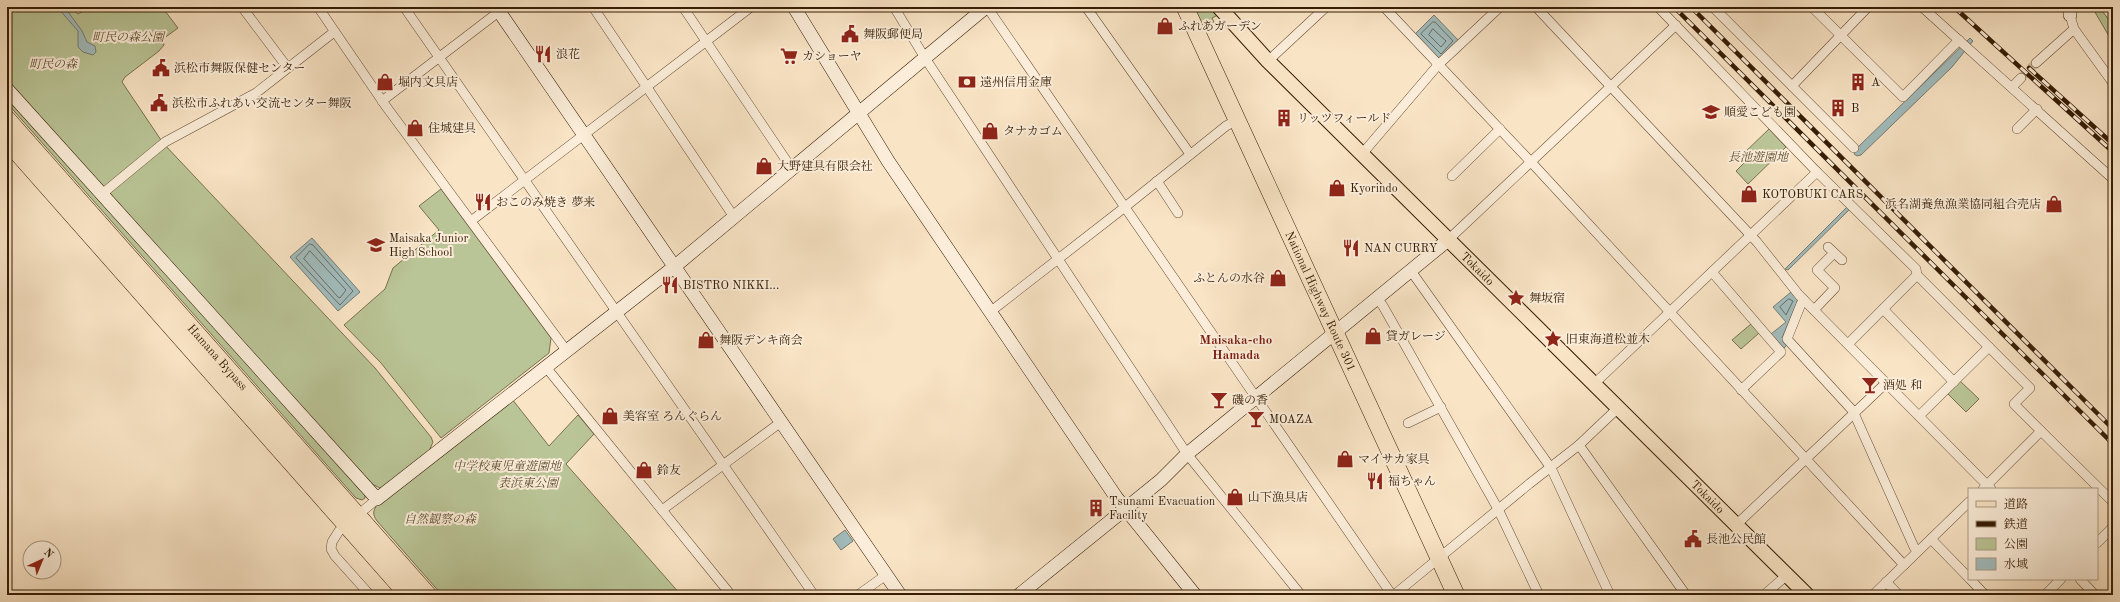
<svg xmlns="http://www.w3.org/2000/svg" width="2120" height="602" font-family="'Old Standard TT','Noto Serif JP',serif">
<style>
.green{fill:#bac597;stroke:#78714e}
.water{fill:#a1bcbd;stroke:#767c73}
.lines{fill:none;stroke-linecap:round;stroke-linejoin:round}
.shore{stroke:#6c6c61;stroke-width:1}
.street-tunnel{stroke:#d2bc9f;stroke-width:9;stroke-dasharray:9 4.5;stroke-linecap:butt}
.street-casing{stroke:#674f35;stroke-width:10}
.secondary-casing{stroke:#361d05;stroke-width:14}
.primary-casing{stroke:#361d05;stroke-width:16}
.highway-casing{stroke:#361d05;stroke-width:18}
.street{stroke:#fbedd9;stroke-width:9}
.secondary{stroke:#fbedd9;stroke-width:13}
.primary{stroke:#f9e4c5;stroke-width:14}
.highway{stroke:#f9e4c5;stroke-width:17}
.rail-casing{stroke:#361d05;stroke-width:4.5}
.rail{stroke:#fbedd9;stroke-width:3;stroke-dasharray:9;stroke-linecap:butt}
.labels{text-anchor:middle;stroke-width:4;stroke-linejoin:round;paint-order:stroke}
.poi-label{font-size:12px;fill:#361d05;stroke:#fbedd9;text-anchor:start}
.park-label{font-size:12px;font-style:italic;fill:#5e4f31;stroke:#fbedd9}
.street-label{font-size:12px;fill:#361d05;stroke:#fbedd9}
.neighbourhood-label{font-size:13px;font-weight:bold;fill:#7a1f14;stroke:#fbedd9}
</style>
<rect width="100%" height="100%" fill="#f9e4c5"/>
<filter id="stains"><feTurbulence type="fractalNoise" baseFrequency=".005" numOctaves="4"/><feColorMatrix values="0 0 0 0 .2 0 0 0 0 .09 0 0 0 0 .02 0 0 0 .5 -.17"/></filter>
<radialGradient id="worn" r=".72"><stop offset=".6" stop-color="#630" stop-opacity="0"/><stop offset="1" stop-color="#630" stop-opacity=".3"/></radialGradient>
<!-- green -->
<g class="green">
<polygon points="7,7 70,7 78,14 90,7 162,7 178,28 163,39 164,45 159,51 125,77 122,82 124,85 163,143 375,368 431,437 433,442 429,451 385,486 380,488 370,483 7,81 7,22 10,15"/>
<polygon points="1192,7 1213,7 1220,14 1212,18 1214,22 1208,25 1205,30"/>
<polygon points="2092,7 2099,7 2113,25 2113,43"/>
<polygon points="7,97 365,495 365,498 362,500 356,498 7,103"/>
<polygon points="1769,129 1786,147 1748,184 1736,171 1746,161 1741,156"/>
<polygon points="441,189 551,338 549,353 441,438 381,363 344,325 385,289 393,268 439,230 419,206"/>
<polygon points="1751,324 1759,333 1741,349 1732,340"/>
<polygon points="1960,381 1979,399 1966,412 1947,393"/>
<path d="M512 399 549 446 578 415 594 434 566 464 681 595H442L377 521C372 514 373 510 378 504Z"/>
</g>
<!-- water -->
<g class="water">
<polygon points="57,7 66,7 66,9 82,31 87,42 95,46 96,52 93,55 83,52 78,47 78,31"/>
<polygon points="1434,15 1460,42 1438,59 1415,34"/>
<polygon points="1970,38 1973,41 1952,67 1861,155 1857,156 1854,154 1856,149"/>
<polygon points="1848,206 1851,208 1788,270 1785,269"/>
<polygon points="312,238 360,292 338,311 290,257"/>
<polygon points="1791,292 1798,300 1782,338 1788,344 1783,349 1771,334 1786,322 1773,307"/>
<polygon points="845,530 853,541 841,550 833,539"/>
</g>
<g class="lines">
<!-- shore -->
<g class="shore">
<polygon points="1433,22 1435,22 1453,41 1441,54 1421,34"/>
<polygon points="1433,29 1446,41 1441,47 1429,35"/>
<polygon points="310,244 313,245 353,291 340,305 296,258"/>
<polygon points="310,251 346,290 340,298 338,297 304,259"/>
<polygon points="1789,299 1793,301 1786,315 1780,307"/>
</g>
<!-- street-tunnel -->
<polyline class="street-tunnel" points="2021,78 2036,63"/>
<!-- street casing -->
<g class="street-casing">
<g id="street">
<polyline points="242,7 287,67"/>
<polyline points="318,7 385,105 566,350"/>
<polyline points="404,7 814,595"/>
<polyline points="593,7 734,217"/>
<polyline points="683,7 792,169"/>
<polyline points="894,7 925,58 1187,454 1301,595"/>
<polyline points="987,7 1392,595"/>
<polyline points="1086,7 1190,154"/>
<polyline points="1384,7 1531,162 1904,565"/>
<polyline points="1536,7 1757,242 1799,295 1991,489"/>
<polyline points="1658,7 1817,172 1916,269 1917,275 2030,388 2014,404 2041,431"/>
<polyline points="1713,7 1854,148"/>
<polyline points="1812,7 1903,97 1959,40"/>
<polyline points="1922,7 2113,179"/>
<polyline points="2070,15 2074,29 2113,83"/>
<polyline points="1268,61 1326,7"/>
<polyline points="2036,63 2074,29"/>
<polyline points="1792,86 1868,7"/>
<polyline points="2012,87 2021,78"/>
<polyline points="382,101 505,7"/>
<polyline points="2017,129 2037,109"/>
<polyline points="1362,154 1438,65 1500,7"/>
<polyline points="1452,176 1500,129"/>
<polyline points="1157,181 1178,213"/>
<polyline points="102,194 165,142 256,93 334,32"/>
<polyline points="471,221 751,7"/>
<polyline points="1448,240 1676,25"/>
<polyline points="1828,247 1842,260"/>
<polyline points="1411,271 1551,468 1610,595"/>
<polyline points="1712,272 1781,352 1741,390"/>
<polyline points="1377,298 1383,306 1498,509 1539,595"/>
<polyline points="1804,300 1801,304 1787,339 1853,411 1914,547 1917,551"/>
<polyline points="1883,309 1954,382"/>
<polyline points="1814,310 1835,288 1817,270 1834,253"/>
<polyline points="990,312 1125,207 1226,126 1237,120"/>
<polyline points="1848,344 1917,275"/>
<polyline points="545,366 731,595"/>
<polyline points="1594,384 1817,172"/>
<polyline points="1919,416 1989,347"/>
<polyline points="1408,423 1441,407"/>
<polyline points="1579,445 1686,595"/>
<polyline points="1983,489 2041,431 2113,502"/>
<polyline points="365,509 377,499"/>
<polyline points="662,510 781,422"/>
<polyline points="1736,525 1886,383"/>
<polyline points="339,531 332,542 331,549 335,556 370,595"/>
<polyline points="1931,539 1969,578"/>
<polyline points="2097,543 2113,527"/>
<polyline points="1970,579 1985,595"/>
<polyline points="2080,579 2095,595"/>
<polyline points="1886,582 1899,595"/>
<polyline points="858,595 886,575"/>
<polyline points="1394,595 1529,484 1579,445 1618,408"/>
<polyline points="1764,595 1787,575"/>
<polyline points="1873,595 1969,502"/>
<polyline points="2045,595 2061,579"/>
</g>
</g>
<!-- secondary casing -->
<g class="secondary-casing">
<g id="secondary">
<polyline points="496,7 900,595"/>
<polyline points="794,7 888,161 1116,497 1195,595"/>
<polyline points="2070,15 2070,7"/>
<polyline points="7,89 377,499 674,267 986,7"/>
<polyline points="1019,595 1161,480 1187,454 1448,240"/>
</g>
</g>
<!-- primary casing -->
<g class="primary-casing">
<g id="primary">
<path id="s1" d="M1219 7 1268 61 1807 595"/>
</g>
</g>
<!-- highway casing -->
<g class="highway-casing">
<g id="highway">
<path id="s2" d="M1185 7 1456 595"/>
<path id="s3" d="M7 119 428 595"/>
<polyline points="7,141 408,595"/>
</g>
</g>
<!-- street -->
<use href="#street" class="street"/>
<!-- secondary -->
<use href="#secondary" class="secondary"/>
<!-- primary -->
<use href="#primary" class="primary"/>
<!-- highway -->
<use href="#highway" class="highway"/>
<!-- rail casing -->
<g class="rail-casing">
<g id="rail">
<polyline points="1674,7 2113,444"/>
<polyline points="1691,7 2113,429"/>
<polyline points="1954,7 2113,152"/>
<polyline points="2029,68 2113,144"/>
</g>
</g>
<!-- rail -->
<use href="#rail" class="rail"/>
</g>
<!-- icons -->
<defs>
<g id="shop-bare" transform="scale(1.38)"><path d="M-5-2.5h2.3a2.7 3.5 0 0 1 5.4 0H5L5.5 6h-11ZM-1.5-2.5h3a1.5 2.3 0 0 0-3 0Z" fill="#8f2418" stroke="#fbedd9" stroke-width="2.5" paint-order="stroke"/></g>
<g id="civic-bare" transform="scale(1.38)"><path d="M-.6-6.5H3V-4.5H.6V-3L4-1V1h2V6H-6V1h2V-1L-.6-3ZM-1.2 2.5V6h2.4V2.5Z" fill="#8f2418" stroke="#fbedd9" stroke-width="2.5" paint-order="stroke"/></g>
<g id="restaurant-bare" transform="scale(1.38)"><path d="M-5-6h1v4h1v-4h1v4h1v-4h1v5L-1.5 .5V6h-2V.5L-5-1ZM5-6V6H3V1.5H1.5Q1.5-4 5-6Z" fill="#8f2418" stroke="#fbedd9" stroke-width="2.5" paint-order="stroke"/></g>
<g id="supermarket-bare" transform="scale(1.38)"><path d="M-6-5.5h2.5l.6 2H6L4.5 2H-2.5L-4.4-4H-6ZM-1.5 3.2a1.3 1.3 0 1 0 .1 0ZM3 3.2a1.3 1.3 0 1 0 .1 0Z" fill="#8f2418" stroke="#fbedd9" stroke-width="2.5" paint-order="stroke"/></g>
<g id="bank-bare" transform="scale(1.38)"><path d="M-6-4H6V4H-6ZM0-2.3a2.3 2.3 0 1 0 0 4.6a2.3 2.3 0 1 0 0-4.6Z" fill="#8f2418" stroke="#fbedd9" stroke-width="2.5" paint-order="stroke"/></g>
<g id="building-bare" transform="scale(1.38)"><path d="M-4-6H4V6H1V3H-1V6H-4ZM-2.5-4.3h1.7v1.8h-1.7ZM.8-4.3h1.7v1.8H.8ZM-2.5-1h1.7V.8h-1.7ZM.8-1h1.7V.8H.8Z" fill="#8f2418" stroke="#fbedd9" stroke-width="2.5" paint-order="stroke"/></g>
<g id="school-bare" transform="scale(1.38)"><path d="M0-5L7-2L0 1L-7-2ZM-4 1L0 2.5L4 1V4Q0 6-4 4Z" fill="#8f2418" stroke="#fbedd9" stroke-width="2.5" paint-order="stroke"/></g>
<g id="sight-bare" transform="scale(1.38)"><path d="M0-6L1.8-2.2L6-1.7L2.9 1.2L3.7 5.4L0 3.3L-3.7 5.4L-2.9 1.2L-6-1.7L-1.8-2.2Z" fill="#8f2418" stroke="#fbedd9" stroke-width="2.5" paint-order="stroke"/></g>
<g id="bar-bare" transform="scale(1.38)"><path d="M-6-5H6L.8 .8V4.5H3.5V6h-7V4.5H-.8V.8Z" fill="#8f2418" stroke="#fbedd9" stroke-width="2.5" paint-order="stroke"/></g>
</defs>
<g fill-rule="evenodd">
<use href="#shop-bare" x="1165" y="26"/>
<use href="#civic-bare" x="850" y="34"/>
<use href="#restaurant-bare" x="543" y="54"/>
<use href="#supermarket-bare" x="789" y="56"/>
<use href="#civic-bare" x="161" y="68"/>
<use href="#shop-bare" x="385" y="82"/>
<use href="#bank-bare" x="967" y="82"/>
<use href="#building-bare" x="1858" y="82"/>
<use href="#civic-bare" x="159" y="103"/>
<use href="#building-bare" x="1838" y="108"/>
<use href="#school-bare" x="1711" y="112"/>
<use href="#building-bare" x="1284" y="118"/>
<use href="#shop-bare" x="415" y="128"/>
<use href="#shop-bare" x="990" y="131"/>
<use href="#shop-bare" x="764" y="166"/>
<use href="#shop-bare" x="1337" y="188"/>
<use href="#shop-bare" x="1749" y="194"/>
<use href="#restaurant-bare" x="483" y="202"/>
<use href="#shop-bare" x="2054" y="204"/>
<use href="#school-bare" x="376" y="245"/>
<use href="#restaurant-bare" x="1351" y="248"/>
<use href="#shop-bare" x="1278" y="278"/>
<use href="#restaurant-bare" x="670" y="285"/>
<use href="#sight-bare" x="1516" y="298"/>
<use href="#shop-bare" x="1373" y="336"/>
<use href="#sight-bare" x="1553" y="339"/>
<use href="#shop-bare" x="706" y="340"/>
<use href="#bar-bare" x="1870" y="385"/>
<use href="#bar-bare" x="1219" y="400"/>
<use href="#shop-bare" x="610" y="416"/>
<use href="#bar-bare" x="1256" y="419"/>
<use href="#shop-bare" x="1345" y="459"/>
<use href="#shop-bare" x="644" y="470"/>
<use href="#restaurant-bare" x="1375" y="481"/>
<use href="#shop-bare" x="1235" y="497"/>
<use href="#building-bare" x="1096" y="508"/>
<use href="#civic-bare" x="1693" y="539"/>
</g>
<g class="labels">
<!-- poi labels -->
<g class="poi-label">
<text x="1178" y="30">ふれあガーデン</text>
<text x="863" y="38">舞阪郵便局</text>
<text x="556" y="58">浪花</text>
<text x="802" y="60">カショーヤ</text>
<text x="174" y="72">浜松市舞阪保健センター</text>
<text x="398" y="86">堀内文具店</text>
<text x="980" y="86">遠州信用金庫</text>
<text x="1871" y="86">A</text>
<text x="172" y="107">浜松市ふれあい交流センター舞阪</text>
<text x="1851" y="112">B</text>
<text x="1724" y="116">順愛こども園</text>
<text x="1297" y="122">リッツフィールド</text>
<text x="428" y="132">住城建具</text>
<text x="1003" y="135">タナカゴム</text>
<text x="777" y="170">大野建具有限会社</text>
<text x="1350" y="192">Kyorindo</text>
<text x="1762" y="198">KOTOBUKI CARS</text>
<text x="496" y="206">おこのみ焼き 夢来</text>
<text x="2041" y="208" text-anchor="end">浜名湖養魚漁業協同組合売店</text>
<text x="389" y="242">Maisaka Junior<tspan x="389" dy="14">High School</tspan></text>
<text x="1364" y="252">NAN CURRY</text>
<text x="1265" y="282" text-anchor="end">ふとんの水谷</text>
<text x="683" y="289">BISTRO NIKKI...</text>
<text x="1529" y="302">舞坂宿</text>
<text x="1386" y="340">貸ガレージ</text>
<text x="1566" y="343">旧東海道松並木</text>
<text x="719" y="344">舞阪デンキ商会</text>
<text x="1883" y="389">酒処 和</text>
<text x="1232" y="404">磯の香</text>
<text x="623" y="420">美容室 ろんぐらん</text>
<text x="1269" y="423">MOAZA</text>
<text x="1358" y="463">マイサカ家具</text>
<text x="657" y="474">鈴友</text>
<text x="1388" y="485">福ちゃん</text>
<text x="1248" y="501">山下漁具店</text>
<text x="1109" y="505">Tsunami Evacuation<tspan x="1109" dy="14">Facility</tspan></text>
<text x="1706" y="543">長池公民館</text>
</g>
<!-- park labels -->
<g class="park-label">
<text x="128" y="41">町民の森公園</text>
<text x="53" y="68">町民の森</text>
<text x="1758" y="161">長池遊園地</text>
<text x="507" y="470">中学校東児童遊園地</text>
<text x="528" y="487">表浜東公園</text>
<text x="440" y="523">自然観察の森</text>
</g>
<!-- street labels -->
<g class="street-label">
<text dy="4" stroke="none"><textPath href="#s1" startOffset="368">Tokaido</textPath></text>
<text dy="4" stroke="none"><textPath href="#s2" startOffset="324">National Highway Route 301</textPath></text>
<text dy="4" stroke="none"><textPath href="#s3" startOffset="318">Hamana Bypass</textPath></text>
<text dy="4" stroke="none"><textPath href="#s1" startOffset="692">Tokaido</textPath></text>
</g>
<!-- neighbourhood labels -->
<g class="neighbourhood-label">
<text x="1236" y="344">Maisaka-cho<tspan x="1236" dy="15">Hamada</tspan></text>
</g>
</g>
<!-- margin -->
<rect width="2120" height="602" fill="none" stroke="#f9e4c5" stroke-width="24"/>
<rect x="8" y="8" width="2104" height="586" fill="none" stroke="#361d05" stroke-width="2"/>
<rect x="12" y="12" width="2096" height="578" fill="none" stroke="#361d05"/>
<!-- legend -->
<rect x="1968" y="488" width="130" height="92" fill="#fbedd9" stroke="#ac9a84"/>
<rect x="1976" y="501" width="20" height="6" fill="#f9e4c5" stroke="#ac9a84"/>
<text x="2004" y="508" font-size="12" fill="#361d05">道路</text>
<rect x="1976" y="521" width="20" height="6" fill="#361d05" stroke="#ac9a84"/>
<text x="2004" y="528" font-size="12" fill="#361d05">鉄道</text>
<rect x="1976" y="538" width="20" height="12" fill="#bac597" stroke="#ac9a84"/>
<text x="2004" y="548" font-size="12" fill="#361d05">公園</text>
<rect x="1976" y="558" width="20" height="12" fill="#a1bcbd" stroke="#ac9a84"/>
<text x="2004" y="568" font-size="12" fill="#361d05">水域</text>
<!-- north arrow -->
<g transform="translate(42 560) rotate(44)"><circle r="19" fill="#fbedd9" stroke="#ac9a84"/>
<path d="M0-3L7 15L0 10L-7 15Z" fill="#8f2418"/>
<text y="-6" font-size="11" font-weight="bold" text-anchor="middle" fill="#361d05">N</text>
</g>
<rect width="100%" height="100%" filter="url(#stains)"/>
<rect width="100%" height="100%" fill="url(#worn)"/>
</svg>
